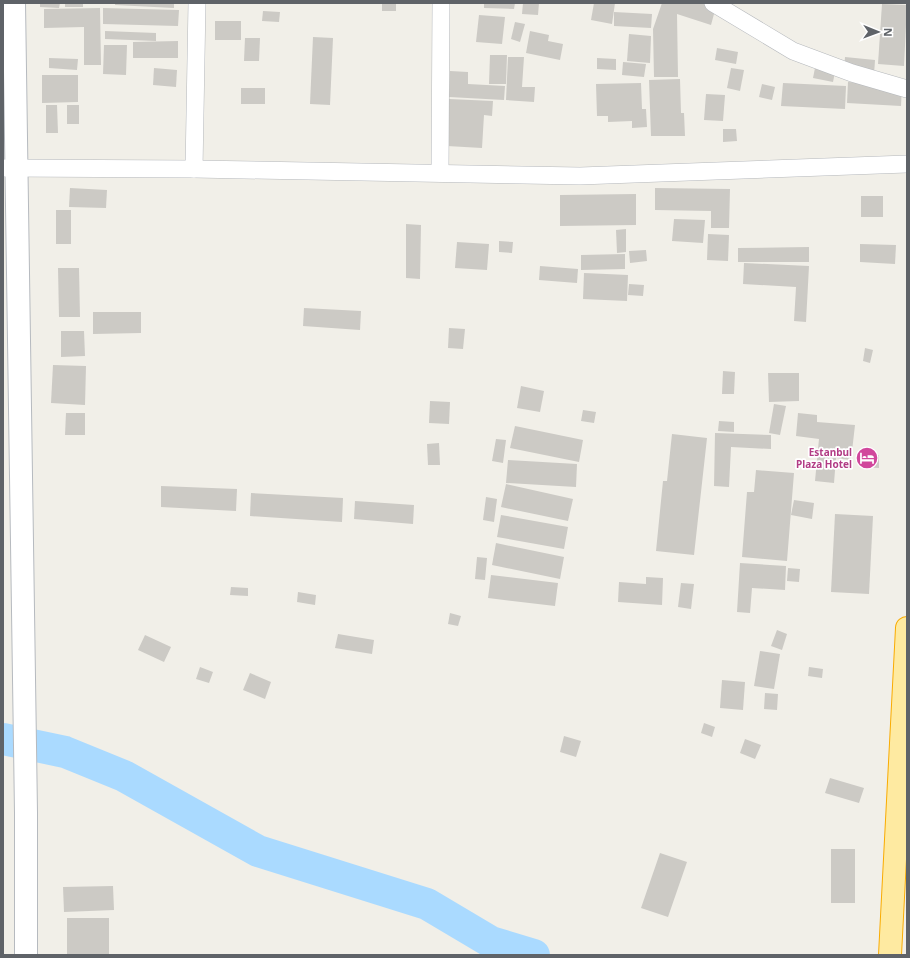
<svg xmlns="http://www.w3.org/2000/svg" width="910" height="958" font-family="'Noto Sans',sans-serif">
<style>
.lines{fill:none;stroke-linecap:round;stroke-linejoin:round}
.river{stroke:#aadaff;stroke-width:32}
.building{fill:#cccac5}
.minor-casing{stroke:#b5b8bc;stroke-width:18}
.secondary-casing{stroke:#b6babf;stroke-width:24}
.trunk-casing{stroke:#f9ab00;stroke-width:24}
.minor{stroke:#fff;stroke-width:17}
.secondary{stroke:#fff;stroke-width:22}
.trunk{stroke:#feeaa1;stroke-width:22}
.labels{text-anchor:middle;stroke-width:3.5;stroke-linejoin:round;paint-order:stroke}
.hotel-label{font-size:10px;font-weight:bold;fill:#b23c85;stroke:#fff;text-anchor:end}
</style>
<rect width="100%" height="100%" fill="#f1efe8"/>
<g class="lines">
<!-- river -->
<polyline class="river" points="3,739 65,752 124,776 258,851 427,904 491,942 534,955"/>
</g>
<!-- building -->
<g class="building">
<polygon points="40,3 60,3 59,8 40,7"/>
<rect x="65" y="3" width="18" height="4"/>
<polygon points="115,3 174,3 174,8 115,5"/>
<rect x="382" y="3" width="14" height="8"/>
<polygon points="484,3 515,3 514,9 484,8"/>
<polygon points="523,3 539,3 538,15 522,14"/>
<polygon points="594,3 615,3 612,24 591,20"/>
<polygon points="662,3 717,3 711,25 677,14 678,77 654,77 653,29"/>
<polygon points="882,4 907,5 904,66 878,64"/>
<polygon points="100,8 101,65 84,65 84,27 44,28 44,9"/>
<polygon points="103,8 179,10 178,26 103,24"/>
<polygon points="263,11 280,12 279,22 262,21"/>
<polygon points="614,12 652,14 651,28 614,26"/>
<polygon points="479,15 505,17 502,44 476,42"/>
<rect x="215" y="21" width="26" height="19"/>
<polygon points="515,22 525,24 520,42 511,39"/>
<polygon points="105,31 156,33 156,41 105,39"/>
<polygon points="530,31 549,35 548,41 563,44 560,60 526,53"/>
<polygon points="629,34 651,36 650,63 627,61"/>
<polygon points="313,37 333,38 330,105 310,104"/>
<polygon points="245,38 260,38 259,61 244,61"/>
<polygon points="178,41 178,58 133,58 133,42"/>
<polygon points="104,45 127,45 126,75 103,74"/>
<polygon points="717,48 738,52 736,64 715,60"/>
<polygon points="490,55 507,55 506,84 489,84"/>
<polygon points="508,57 524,57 522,87 535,87 534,102 506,100"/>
<polygon points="845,57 875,60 874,75 844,73"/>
<polygon points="49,58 78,59 77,70 49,68"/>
<polygon points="597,58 616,59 616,70 597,69"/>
<polygon points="623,62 646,64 644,77 622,75"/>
<polygon points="154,68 177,70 176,87 153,85"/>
<polygon points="731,68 744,70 740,91 727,88"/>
<polygon points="815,68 835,72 833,82 813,78"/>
<polygon points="450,71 468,72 468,84 505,86 504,100 449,97"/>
<polygon points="42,75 78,75 78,102 42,103"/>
<polygon points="680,79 681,113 684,113 685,136 651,136 649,80"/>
<polygon points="848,82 902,85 901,106 847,103"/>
<polygon points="641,83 642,109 646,109 647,127 632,128 632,121 608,122 608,116 597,116 596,84"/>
<polygon points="783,83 846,86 845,109 781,106"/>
<polygon points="762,84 775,87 772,100 759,97"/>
<rect x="241" y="88" width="24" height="16"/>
<polygon points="706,94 725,95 723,121 704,120"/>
<polygon points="449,99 493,101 492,116 484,115 482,148 447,146"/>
<polygon points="46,105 57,105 58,133 46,133"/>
<rect x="67" y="105" width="12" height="19"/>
<polygon points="723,129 736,129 737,141 723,142"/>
<polygon points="70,188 107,190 106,208 69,207"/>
<polygon points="655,188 730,189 729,228 711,228 711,211 655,210"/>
<polygon points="636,194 636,225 560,226 560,195"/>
<rect x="861" y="196" width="22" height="21"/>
<rect x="56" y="210" width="15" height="34"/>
<polygon points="674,219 705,220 703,243 672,241"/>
<polygon points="406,224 421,225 420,279 406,278"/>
<polygon points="626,229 626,252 617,253 616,230"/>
<polygon points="708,234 729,235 728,261 707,260"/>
<polygon points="499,241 513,242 512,253 499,252"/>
<polygon points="457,242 489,244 487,270 455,268"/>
<polygon points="860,244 896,245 895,264 860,262"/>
<polygon points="809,247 809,262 738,262 738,248"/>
<polygon points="646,250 647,261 630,263 629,251"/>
<polygon points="625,254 625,269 581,270 581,255"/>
<polygon points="744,263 809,266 806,322 794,321 796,287 743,284"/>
<polygon points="540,266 578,269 577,283 539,280"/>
<polygon points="58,268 79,268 80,317 59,317"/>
<polygon points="584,273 628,275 627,301 583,299"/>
<polygon points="629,284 644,285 643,296 628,295"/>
<polygon points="304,308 361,311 360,330 303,326"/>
<polygon points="93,312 141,312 141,333 93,334"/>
<polygon points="449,328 465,329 463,349 448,348"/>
<polygon points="61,331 84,331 85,356 61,357"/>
<polygon points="865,348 873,350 870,363 863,361"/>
<polygon points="53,365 86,366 85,405 51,403"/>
<polygon points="723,371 735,372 734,394 722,394"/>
<polygon points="768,373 799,373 799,401 769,402"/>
<polygon points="521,386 544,391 540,412 517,408"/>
<polygon points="430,401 450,402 449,424 429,423"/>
<polygon points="774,404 786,406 780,435 769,433"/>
<polygon points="583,410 596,412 594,423 581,421"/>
<polygon points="66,413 85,413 85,435 65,435"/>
<polygon points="798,413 817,415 817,422 855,425 851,460 836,458 834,483 815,481 819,439 796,436"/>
<polygon points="719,421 734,422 734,432 718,431"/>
<polygon points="515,426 583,440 579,462 510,448"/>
<polygon points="715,433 771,435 771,449 731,447 729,487 714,486"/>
<polygon points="672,434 707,438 694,555 656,551 663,481 667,481"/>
<polygon points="496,439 506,440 503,463 492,461"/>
<polygon points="439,443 440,465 428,465 427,444"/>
<polygon points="861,454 879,455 879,468 860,467"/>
<polygon points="508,460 577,464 576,487 506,483"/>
<polygon points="756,470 794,473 787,561 742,557 747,492 754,492"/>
<polygon points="506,484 573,499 568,521 501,507"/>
<polygon points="161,486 237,489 236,511 161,507"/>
<polygon points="251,493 343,498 342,522 250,516"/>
<polygon points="486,497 497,499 494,522 483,520"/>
<polygon points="794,500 814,503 812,519 791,515"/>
<polygon points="355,501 414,505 413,524 354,519"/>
<polygon points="835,514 873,516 869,594 831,592"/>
<polygon points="501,515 568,527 564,549 497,537"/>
<polygon points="496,543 564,557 560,579 492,565"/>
<polygon points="477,557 487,558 485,580 475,579"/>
<polygon points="740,563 786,566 785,590 752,588 750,613 737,612"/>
<polygon points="788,568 800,569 799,582 787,581"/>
<polygon points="491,575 558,583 555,606 488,598"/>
<polygon points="646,577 663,578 662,605 618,602 619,582 646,584"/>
<polygon points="681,583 694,584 691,609 678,607"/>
<polygon points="231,587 248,588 248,596 230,595"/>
<polygon points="298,592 316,595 315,605 297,602"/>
<polygon points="450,613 461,616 458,626 448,624"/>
<polygon points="777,630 787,634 782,650 771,646"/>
<polygon points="338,634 374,640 372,654 335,648"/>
<polygon points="145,635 171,647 164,662 138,650"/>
<polygon points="760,651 780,654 774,689 754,686"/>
<polygon points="200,667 213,672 209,683 196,679"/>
<polygon points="809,667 823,669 822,678 808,676"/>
<polygon points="250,673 271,682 265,699 243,690"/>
<polygon points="722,680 745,682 743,710 720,708"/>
<polygon points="765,693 778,694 777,710 764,709"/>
<polygon points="704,723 715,727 712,737 701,733"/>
<polygon points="564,736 581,741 576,757 560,752"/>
<polygon points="745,739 761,745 755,759 740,753"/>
<polygon points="830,778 864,788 859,803 825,793"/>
<rect x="831" y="849" width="24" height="54"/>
<polygon points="660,853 687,862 668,917 641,908"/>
<polygon points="113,886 114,910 64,912 63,887"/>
<rect x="67" y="918" width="42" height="37"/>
</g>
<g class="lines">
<!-- minor casing -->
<g class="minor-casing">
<g id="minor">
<polyline points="713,3 793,51 852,73 907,89"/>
<polyline points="3,168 194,169 580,176 907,164"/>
<polyline points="194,169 197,3"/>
<polyline points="440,173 441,3"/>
</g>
</g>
<!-- secondary casing -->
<g class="secondary-casing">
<polyline id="secondary" points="14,3 26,813 26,955"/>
</g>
<!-- trunk casing -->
<g class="trunk-casing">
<polyline id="trunk" points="890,955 907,628"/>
</g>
<!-- minor -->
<use href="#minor" class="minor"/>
<!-- secondary -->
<use href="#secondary" class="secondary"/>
<!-- trunk -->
<use href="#trunk" class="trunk"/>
</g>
<!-- icons -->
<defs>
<g id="hotel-disc" transform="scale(1.15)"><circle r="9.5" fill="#d1479c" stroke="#fff"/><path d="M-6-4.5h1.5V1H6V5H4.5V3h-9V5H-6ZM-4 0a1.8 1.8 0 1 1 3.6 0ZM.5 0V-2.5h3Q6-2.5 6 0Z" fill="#fff"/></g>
</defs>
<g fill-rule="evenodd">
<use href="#hotel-disc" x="867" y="458"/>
</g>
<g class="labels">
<!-- hotel labels -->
<g class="hotel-label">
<text x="852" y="456">Estanbul<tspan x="852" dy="12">Plaza Hotel</tspan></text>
</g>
</g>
<!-- border -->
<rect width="910" height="958" fill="none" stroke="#5f6368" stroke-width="8"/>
<!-- north arrow -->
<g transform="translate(878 32) rotate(91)" stroke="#ffffff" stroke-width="3" paint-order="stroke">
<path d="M0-3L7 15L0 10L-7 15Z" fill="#5f6368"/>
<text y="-6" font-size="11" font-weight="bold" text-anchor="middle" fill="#5f6368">N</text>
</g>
</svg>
